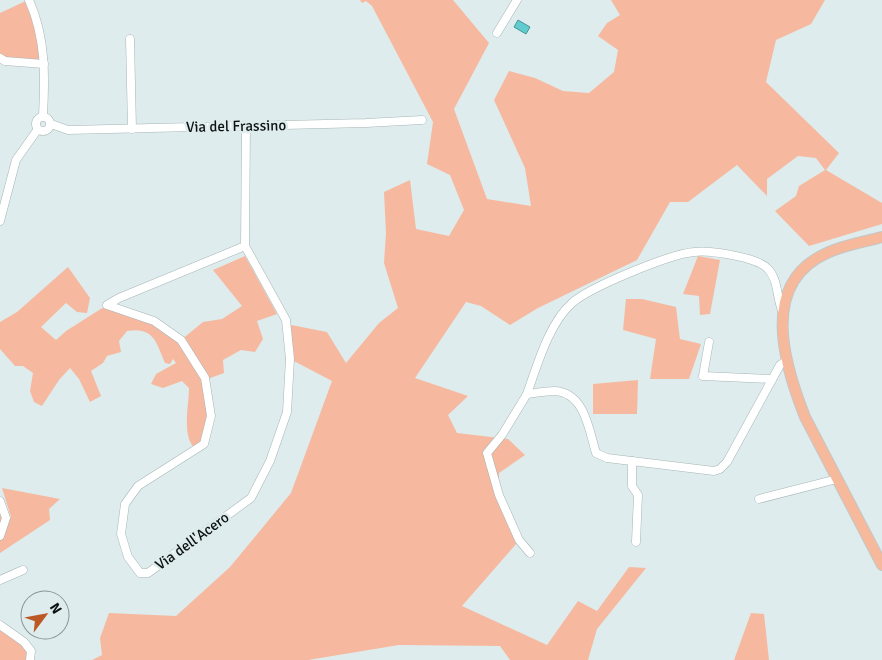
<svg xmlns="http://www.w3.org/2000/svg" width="882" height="660" font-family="Signika,sans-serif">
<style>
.green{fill:#f6b99f}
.water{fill:#60ccd0;stroke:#479497}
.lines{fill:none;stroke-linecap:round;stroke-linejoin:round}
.minor-casing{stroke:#a7b5b5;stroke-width:9}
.major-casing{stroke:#c5c6c6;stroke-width:12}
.minor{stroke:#fff;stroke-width:8}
.major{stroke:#f7b99c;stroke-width:10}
.labels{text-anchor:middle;stroke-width:5;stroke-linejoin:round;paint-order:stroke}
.street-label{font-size:15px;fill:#0c1111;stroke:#deeced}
</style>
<rect width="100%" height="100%" fill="#deeced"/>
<!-- green -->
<g class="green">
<polygon points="28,0 44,64 0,58 0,13"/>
<polygon points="360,0 453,0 489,43 454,109 487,199 531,206 525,168 494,100 509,71 535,78 563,91 589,93 614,72 618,50 598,36 607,23 620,15 611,0 825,0 811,24 776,40 766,82 839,153 826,170 882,203 882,224 809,246 775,211 796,196 799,186 825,170 816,158 798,156 767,179 767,196 737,165 688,202 670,202 637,260 538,308 510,325 481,306 466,302 415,378 468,396 448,415 457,433 508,439 525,455 499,473 499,495 517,543 462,606 547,645 578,601 597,611 629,567 646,568 597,629 588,660 510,660 500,646 399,645 308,660 92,660 102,655 100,638 109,613 176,616 230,567 291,493 332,381 290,359 286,324 327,332 346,363 379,323 398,308 384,263 386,233 384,192 410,180 416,229 449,236 464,210 450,175 427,164 433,122 372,6 366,1 362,3"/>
<path d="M245 256 277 314 257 321 263 339 255 352 241 350 223 360 224 373 205 380 211 416 204 444 196 449C181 438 189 405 189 388L182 381 163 388 151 384 156 374 176 363 173 359 170 364 165 363C156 342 154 327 127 331L119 341 121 352 107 356 103 363 91 371 101 396 90 402 79 379 70 368 59 380 42 406 34 402 30 391 33 373 23 366H15L0 349V322L17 312 68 267 90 298 87 313 77 312 66 303 41 327 56 340 66 331 107 305 154 321 181 340 203 322 222 319 242 306 213 270Z"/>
<polygon points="698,256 720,260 710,314 700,315 699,296 683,294"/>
<polygon points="626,299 642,299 676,307 680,339 701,344 689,379 650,379 656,339 623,330"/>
<polygon points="638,380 637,414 593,414 593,384"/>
<polygon points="2,488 60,499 49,509 50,520 0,553 0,501 4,529 11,517"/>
<polygon points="751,613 764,614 769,660 734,660"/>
<polygon points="0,625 24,642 30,660 0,660"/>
</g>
<!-- water -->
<polygon class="water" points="518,20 530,27 526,34 514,27"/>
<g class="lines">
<!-- minor casing -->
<g class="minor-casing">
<g id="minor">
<path d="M29 0C46 38 45 76 43 116"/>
<polyline points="497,33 517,0"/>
<polyline points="130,39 132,129"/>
<polyline points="0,58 5,61 44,64"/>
<circle cx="43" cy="124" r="7"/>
<polyline points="51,124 68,130 366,123 422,120"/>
<polyline points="0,221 16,160 38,129"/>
<polyline points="245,246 286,320 290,359 287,412 270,461 251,498 148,573 140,573 128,557 121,534 125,504 138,486 204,444 211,416 205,378 181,340 154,321 107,305 119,298 245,246 246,126"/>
<polyline points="709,342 703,376 772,379"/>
<path d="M527 394C537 366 549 323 572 303 590 287 670 254 694 252 709 250 756 257 767 268 779 279 776 298 783 313"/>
<polyline points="632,461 632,486 638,495 636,542"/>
<polyline points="759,499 837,479"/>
<polyline points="0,501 6,518 0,536"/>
<path d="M530 553 519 540 499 495 487 453 502 435 527 394C536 393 546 391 555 391 585 393 589 430 596 453L607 458 714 471 720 469 727 462 780 365 786 361"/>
<polyline points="0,580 23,570"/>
<polyline points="0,625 24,642 31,651 30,660"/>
</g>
</g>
<!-- major casing -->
<g class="major-casing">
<path id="major" d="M882 237C864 242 844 245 827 253 759 283 784 364 805 417L882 565"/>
</g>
<!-- minor -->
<use href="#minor" class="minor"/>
<!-- major -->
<use href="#major" class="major"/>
</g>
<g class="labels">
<!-- street labels -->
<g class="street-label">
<text transform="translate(236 126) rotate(-1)" y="5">Via del Frassino</text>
<text transform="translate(192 541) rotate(-36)" y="5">Via dell'Acero</text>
</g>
</g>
<!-- north arrow -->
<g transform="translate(45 615) rotate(58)"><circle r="24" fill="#deeced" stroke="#8a9495"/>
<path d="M0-4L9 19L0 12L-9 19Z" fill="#bc5825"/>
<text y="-8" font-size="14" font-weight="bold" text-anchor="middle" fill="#0c1111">N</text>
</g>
</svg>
